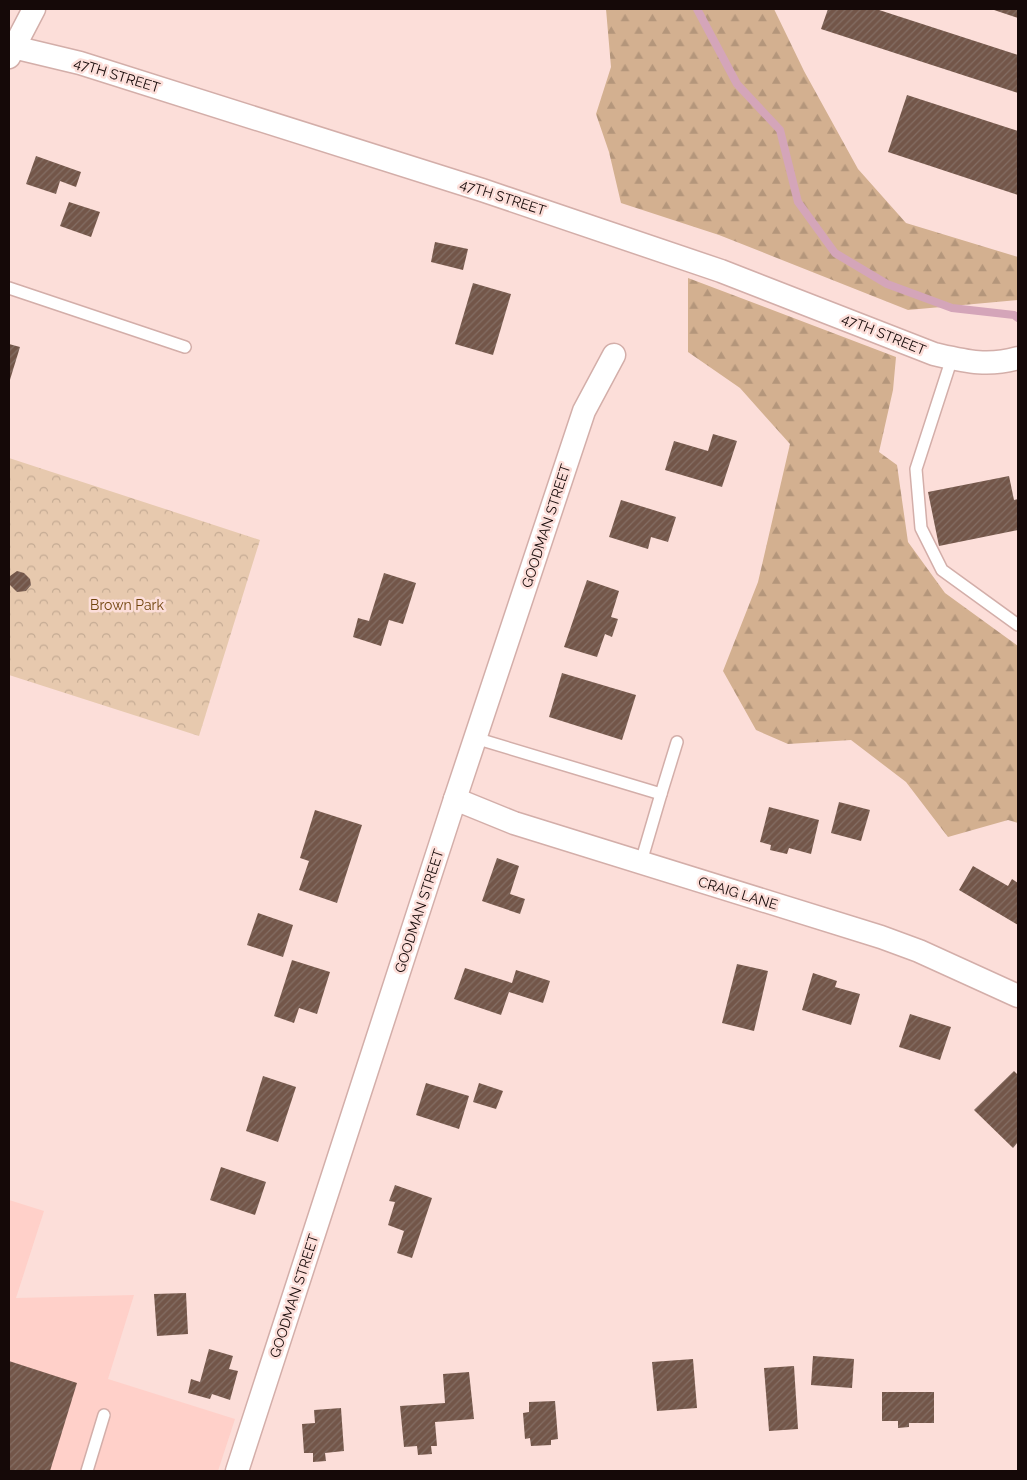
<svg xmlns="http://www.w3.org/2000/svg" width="1027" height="1480" font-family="Raleway,sans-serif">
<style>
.built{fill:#ffd0c9}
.forest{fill:url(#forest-firs)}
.park{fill:url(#park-crowns)}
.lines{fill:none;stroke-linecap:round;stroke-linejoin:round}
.stream{stroke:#d4a5b9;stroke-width:8}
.building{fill:url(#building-hatch)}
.service-casing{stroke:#d3aea9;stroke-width:14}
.minor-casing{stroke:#d3aea9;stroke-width:25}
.service{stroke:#fff;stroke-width:11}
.minor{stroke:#fff;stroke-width:22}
.labels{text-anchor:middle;stroke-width:5;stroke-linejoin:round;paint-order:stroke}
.street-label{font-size:14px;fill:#150908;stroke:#fcded9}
.park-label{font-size:14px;fill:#71440d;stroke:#fcded9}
</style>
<defs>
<pattern id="forest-firs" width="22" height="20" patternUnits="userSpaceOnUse" patternTransform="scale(1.25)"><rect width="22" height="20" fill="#d3b090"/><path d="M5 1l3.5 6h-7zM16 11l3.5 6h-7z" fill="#b4967b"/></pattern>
<pattern id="park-crowns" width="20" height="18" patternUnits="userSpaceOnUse" patternTransform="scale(1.25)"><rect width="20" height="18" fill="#e7c9ae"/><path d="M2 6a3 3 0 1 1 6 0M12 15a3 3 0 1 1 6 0" fill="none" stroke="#c5ab94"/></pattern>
<pattern id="building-hatch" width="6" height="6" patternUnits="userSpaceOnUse" patternTransform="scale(1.25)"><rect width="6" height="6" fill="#735649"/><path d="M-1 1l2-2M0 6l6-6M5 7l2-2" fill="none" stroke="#846e64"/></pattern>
</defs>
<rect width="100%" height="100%" fill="#fcded9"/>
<!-- built -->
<polygon class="built" points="9,1200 44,1211 16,1298 134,1295 108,1379 235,1419 218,1471 9,1471"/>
<!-- forest -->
<g class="forest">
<polygon points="606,9 774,9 804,71 858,169 906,223 1018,257 1018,300 908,310 719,235 621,203 609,152 596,114 611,67"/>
<polygon points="688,278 896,357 893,390 879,452 897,465 908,542 945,593 1018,646 1018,823 1008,820 948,837 906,782 851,740 788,744 756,730 723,671 758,582 790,444 740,388 688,352"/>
</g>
<!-- park -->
<polygon class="park" points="9,458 260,540 199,736 9,675"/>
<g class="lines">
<!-- stream -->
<polyline class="stream" points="697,9 737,84 780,130 798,202 835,253 887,284 952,308 1014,315 1018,318"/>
</g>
<!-- building -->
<g class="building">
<polygon points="828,9 876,9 1018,55 1018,93 821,29"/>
<polygon points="991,9 1018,9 1018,18"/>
<polygon points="907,95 1018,131 1018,195 888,152"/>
<polygon points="36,156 81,172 76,187 60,181 56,194 26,184"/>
<polygon points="69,202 100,212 91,237 60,226"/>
<polygon points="435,242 468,249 463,270 431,262"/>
<polygon points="473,283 511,294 493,355 455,344"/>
<polygon points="9,344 20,347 9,383"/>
<polygon points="713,434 737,441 722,487 665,470 674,441 708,451"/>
<polygon points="1009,476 1014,500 1018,499 1018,530 939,546 928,492"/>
<polygon points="621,500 676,517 668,542 651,537 648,549 609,537"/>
<polygon points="17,571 24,573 30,579 31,585 26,591 17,592 10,585 10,576"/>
<polygon points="384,573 416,583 403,624 389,620 381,646 353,637 358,618 369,621"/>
<polygon points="587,580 619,591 611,617 618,619 612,637 605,634 597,657 564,647"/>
<polygon points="562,673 636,695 622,740 549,717"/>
<polygon points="839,802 870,810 861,841 831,833"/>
<polygon points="769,807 819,820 811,854 789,848 787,854 770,850 771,845 760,842"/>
<polygon points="315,810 362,825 337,903 299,890 309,861 300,858"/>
<polygon points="497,858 519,866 510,894 525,899 520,914 482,901"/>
<polygon points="973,866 1008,886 1012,879 1018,883 1018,925 959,890"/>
<polygon points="258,913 293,925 283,957 247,945"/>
<polygon points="292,960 330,972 317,1014 299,1008 294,1023 274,1016"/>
<polygon points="737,964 768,971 754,1031 722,1023"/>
<polygon points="465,968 512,983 516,970 550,981 543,1003 509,992 501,1015 454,999"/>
<polygon points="813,973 837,981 835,987 860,994 851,1025 802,1010"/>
<polygon points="910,1014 951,1027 940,1060 899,1047"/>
<polygon points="1014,1071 1018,1075 1018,1142 1013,1148 974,1110"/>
<polygon points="263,1076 296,1087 278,1142 246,1131"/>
<polygon points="426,1083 469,1096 459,1129 416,1115"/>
<polygon points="479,1083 503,1091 496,1109 473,1102"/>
<polygon points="221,1167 266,1182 255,1215 210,1200"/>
<polygon points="395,1185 432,1198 412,1258 397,1253 404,1231 388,1225 395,1202 389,1201"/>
<polygon points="186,1293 188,1334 157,1336 154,1294"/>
<polygon points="209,1349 233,1356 229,1369 238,1371 230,1400 212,1394 210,1399 188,1393 191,1379 200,1382"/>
<polygon points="813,1356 854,1359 852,1388 811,1385"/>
<polygon points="693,1359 697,1408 657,1411 652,1362"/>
<polygon points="9,1361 77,1383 50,1471 9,1471"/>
<polygon points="794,1366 798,1429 769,1431 764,1368"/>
<polygon points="469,1372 474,1419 435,1422 437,1446 431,1446 432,1454 418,1455 417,1446 404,1447 400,1406 445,1403 443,1374"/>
<polygon points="882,1392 934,1392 934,1423 909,1423 909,1427 898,1428 898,1421 882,1421"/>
<polygon points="555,1401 558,1439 551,1440 551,1445 531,1446 530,1438 525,1439 523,1413 529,1412 529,1402"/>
<polygon points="341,1408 344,1451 325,1453 326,1461 313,1462 313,1453 304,1453 302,1424 315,1423 314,1410"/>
</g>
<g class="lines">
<!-- service casing -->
<g class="service-casing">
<g id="service">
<polyline points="9,288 185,347"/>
<polyline points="952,358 916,469 921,528 942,570 1018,625"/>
<polyline points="475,738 661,794 641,862"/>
<polyline points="661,794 677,742"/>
<polyline points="87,1471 104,1415"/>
</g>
</g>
<!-- minor casing -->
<g class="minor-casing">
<g id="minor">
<path d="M9 46 80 63 482 190 721 271 934 354C965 361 987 367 1018 358"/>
<polyline points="9,57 34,9"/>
<polyline points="455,799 514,823 881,937 919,951 1018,996"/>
<polyline points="237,1471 455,799 584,411 614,355"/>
</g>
</g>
<!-- service -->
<use href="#service" class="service"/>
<!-- minor -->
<use href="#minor" class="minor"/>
</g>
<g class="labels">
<!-- street labels -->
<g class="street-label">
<text transform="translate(117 75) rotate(17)" y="5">47TH STREET</text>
<text transform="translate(503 197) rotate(18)" y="5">47TH STREET</text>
<text transform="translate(884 334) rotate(22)" y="5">47TH STREET</text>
<text transform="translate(546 526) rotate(-72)" y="5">GOODMAN STREET</text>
<text transform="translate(738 893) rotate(17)" y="5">CRAIG LANE</text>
<text transform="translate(419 911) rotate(-72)" y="5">GOODMAN STREET</text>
<text transform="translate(294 1296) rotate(-72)" y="5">GOODMAN STREET</text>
</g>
<!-- park labels -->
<g class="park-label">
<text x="127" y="610">Brown Park</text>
</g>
</g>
<!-- border -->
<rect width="1027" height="1480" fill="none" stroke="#150908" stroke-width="20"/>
</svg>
